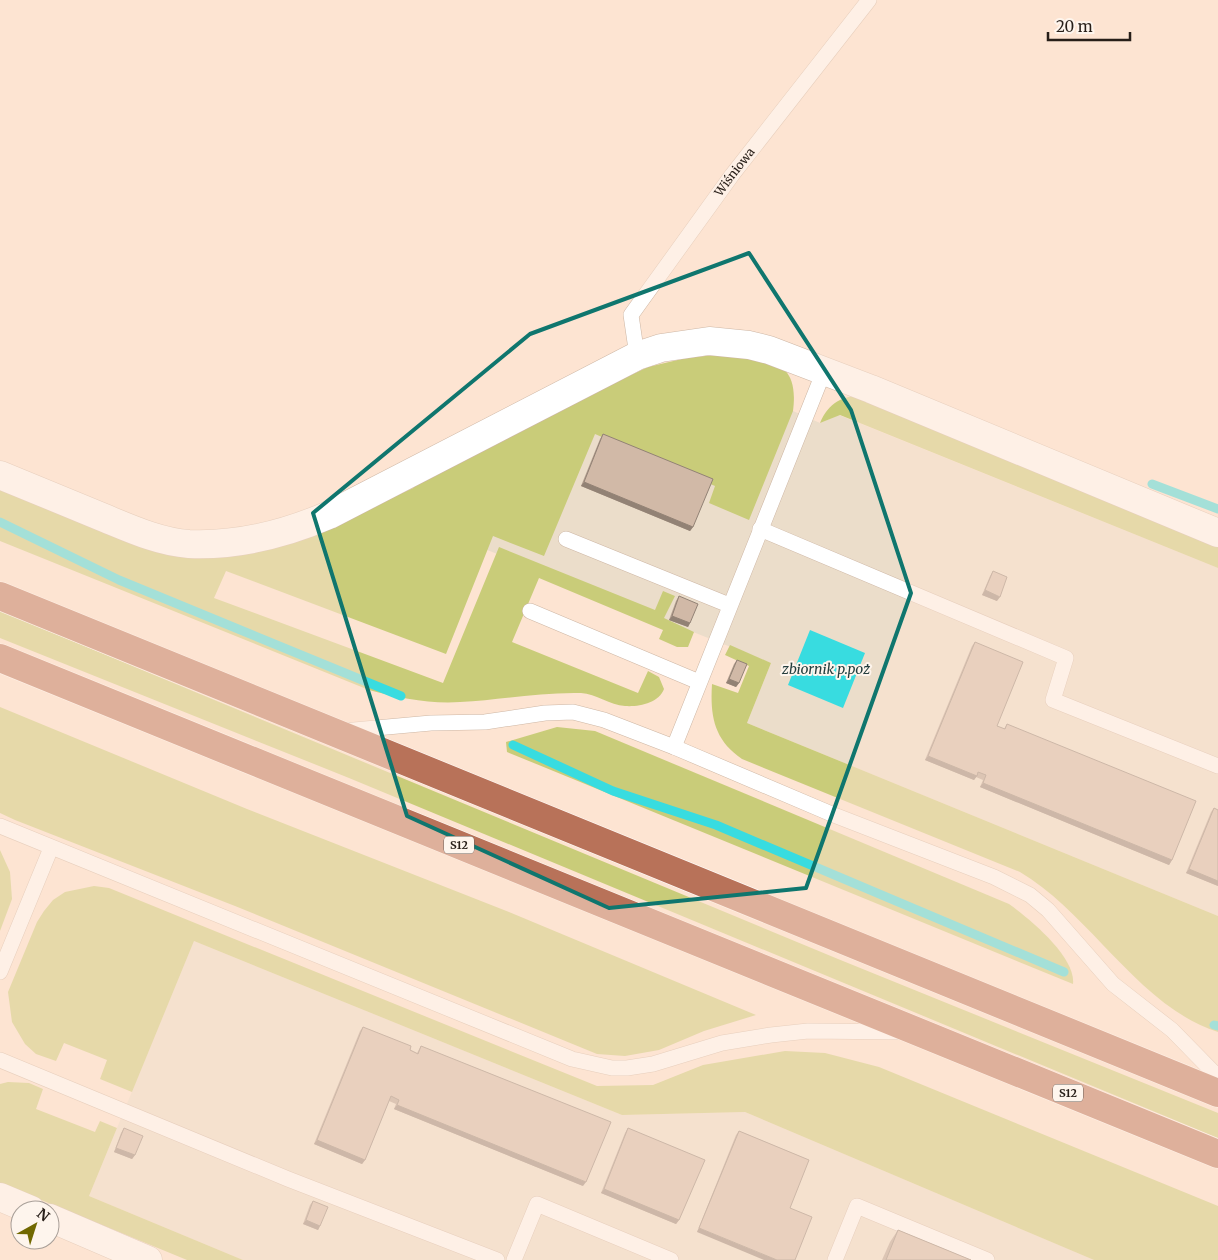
<svg xmlns="http://www.w3.org/2000/svg" width="1218" height="1260" font-family="Merriweather,serif">
<style>
.commercial{fill:#ebddca}
.green{fill:#c9cc79}
.water{fill:#38dce0}
.lines{fill:none;stroke-linecap:round;stroke-linejoin:round}
.stream{stroke:#38dce0;stroke-width:9}
.service-casing{stroke:#ceb7a5;stroke-width:16}
.minor-casing{stroke:#ceb7a5;stroke-width:29}
.tertiary-casing{stroke:#ceb7a5;stroke-width:29}
.motorway-casing{stroke:#fff;stroke-width:29}
.service{stroke:#fff;stroke-width:15}
.minor{stroke:#fff;stroke-width:28}
.tertiary{stroke:#fff;stroke-width:28}
.motorway{stroke:#b87259;stroke-width:28}
.wall{fill:#b49f90}
.shaded-wall{fill:#928275}
.building{fill:#d1b9a7;stroke:#928275}
.marked{fill:none;stroke:#0f766e;stroke-width:4;stroke-linejoin:round}
.labels{text-anchor:middle;stroke-width:4;stroke-linejoin:round;paint-order:stroke}
.shield{fill:#fef5ed;stroke:#685e58;stroke-width:1}
.shield-label{font-size:11px;font-weight:bold;fill:#271e18}
.street-label{font-size:12px;fill:#271e18;stroke:#fef5ed}
.water-label{font-size:14px;font-style:italic;fill:#243e3e;stroke:#fef5ed}
</style>
<rect width="100%" height="100%" fill="#fde4d2"/>
<!-- commercial -->
<g class="commercial">
<polygon points="789,388 793,411 820,423 839,415 1218,568 1218,916 747,723 771,663 472,544 510,452"/>
<polygon points="194,941 622,1115 745,1112 1094,1260 243,1260 89,1196"/>
</g>
<!-- green -->
<g class="green">
<path d="M724 354C766 361 800 356 793 411L749 520 709 503 715 486 595 434 544 556 493 536 446 654 226 571 214 598 443 683 499 547 655 610 663 591 675 596 664 618 694 632 688 647H677L659 639 663 630 539 578 512 642 638 693 648 671 659 677 664 689C659 703 639 707 625 706 610 705 596 694 581 693 540 692 500 700 460 702 430 704 398 698 369 690L0 541V486L134 539 318 532 413 488 423 477 490 441 648 367 686 358Z"/>
<path d="M865 395 1218 543V568L840 415 820 423C829 402 842 396 865 395Z"/>
<polygon points="0,611 838,959 1218,1113 1218,1138 349,778 0,638"/>
<path d="M730 645 771 663 747 723 1218 916V1032C1139 1007 1091 914 1020 872L742 759C714 740 710 716 712 684L738 693 749 666 725 655Z"/>
<polygon points="0,707 247,809 509,912 756,1015 704,1031 659,1050 625,1056 597,1054 235,906 15,820 0,813"/>
<path d="M557 727 595 731 1009 904C1030 919 1076 957 1073 984L507 752 506 742Z"/>
<polygon points="0,850 10,872 12,899 0,931"/>
<polygon points="94,886 109,888 597,1086 653,1085 703,1065 785,1051 825,1053 879,1067 1218,1206 1218,1260 1094,1260 745,1112 622,1115 194,941 132,1092 100,1079 107,1060 64,1043 56,1061 36,1054 25,1044 12,1022 8,992 37,922 44,911 53,900 65,892"/>
<polygon points="8,1082 29,1083 43,1089 36,1109 95,1132 100,1121 117,1128 89,1196 243,1260 187,1260 0,1183 0,1084"/>
</g>
<!-- water -->
<polygon class="water" points="810,630 865,653 843,708 788,685"/>
<g class="lines">
<!-- stream -->
<g class="stream">
<polyline points="1152,484 1218,509"/>
<polyline points="0,522 119,580 401,696"/>
<polyline points="513,745 613,791 716,825 1064,972"/>
<polyline points="1214,1025 1218,1026"/>
</g>
<!-- service casing -->
<g class="service-casing">
<g id="service">
<path id="s1" d="M637 356 631 315 732 175 869 0"/>
<polyline points="760,529 1066,658 1053,700 1218,766"/>
<polyline points="566,539 729,605"/>
<polyline points="530,611 699,682"/>
<polyline points="343,731 431,723 485,722 545,713 573,712 604,720 674,747 834,815 994,877 1030,895 1048,910 1113,984 1172,1030 1218,1077"/>
<polyline points="674,747 824,371"/>
<polyline points="0,826 572,1059 612,1068 627,1068 653,1064 722,1043 771,1035 808,1031 903,1032"/>
<polyline points="0,972 51,848"/>
<polyline points="0,1060 288,1179 497,1260"/>
<polyline points="514,1260 537,1204 671,1260"/>
<polyline points="835,1260 857,1206 987,1260"/>
</g>
</g>
<!-- minor casing -->
<g class="minor-casing">
<g id="minor">
<polyline points="0,1197 31,1210"/>
<polyline points="50,1218 148,1260"/>
</g>
</g>
<!-- tertiary casing -->
<g class="tertiary-casing">
<path id="tertiary" d="M0 475C34 489 68 503 102 517 129 528 159 542 189 544 237 546 285 534 329 515L637 356 661 348 709 341 749 345 769 350 871 389 1218 533"/>
</g>
<!-- motorway casing -->
<g class="motorway-casing">
<g id="motorway">
<polyline points="0,596 1218,1093"/>
<polyline points="0,658 1218,1154"/>
</g>
</g>
<!-- service -->
<use href="#service" class="service"/>
<!-- minor -->
<use href="#minor" class="minor"/>
<!-- tertiary -->
<use href="#tertiary" class="tertiary"/>
<!-- motorway -->
<use href="#motorway" class="motorway"/>
</g>
<!-- wall -->
<g class="wall">
<polygon points="603,434 693,527 690,531 581,486 600,439"/>
<polygon points="993,571 997,601 982,595 990,576"/>
<polygon points="679,596 690,623 688,627 669,620 676,601"/>
<polygon points="975,642 997,726 1004,729 1007,724 1172,860 1169,865 980,787 983,780 976,777 974,780 925,760 972,646"/>
<polygon points="737,660 739,683 736,687 726,683 734,664"/>
<polygon points="1214,808 1218,810 1218,886 1186,873 1211,812"/>
<polygon points="363,1027 417,1053 421,1046 583,1186 394,1109 396,1104 389,1101 365,1160 362,1164 314,1144 360,1031"/>
<polygon points="124,1128 135,1155 132,1159 114,1152 121,1133"/>
<polygon points="628,1128 679,1220 676,1224 601,1193 625,1133"/>
<polygon points="739,1131 809,1160 697,1232 736,1135"/>
<polygon points="313,1201 320,1226 318,1230 303,1224 310,1205"/>
<polygon points="898,1230 971,1260 882,1260 890,1242"/>
</g>
<!-- shaded-wall -->
<g class="shaded-wall">
<polygon points="584,482 693,527 690,531 581,486"/>
<polygon points="985,590 1000,597 997,601 982,595"/>
<polygon points="672,616 690,623 688,627 669,620"/>
<polygon points="729,679 739,683 736,687 726,683"/>
<polygon points="928,756 977,776 974,780 925,760"/>
<polygon points="983,783 1172,860 1169,865 980,787"/>
<polygon points="1189,869 1218,881 1218,886 1186,873"/>
<polygon points="397,1105 586,1182 583,1186 394,1109"/>
<polygon points="317,1140 365,1160 362,1164 314,1144"/>
<polygon points="116,1148 135,1155 132,1159 114,1152"/>
<polygon points="604,1189 679,1220 676,1224 601,1193"/>
<polygon points="306,1220 320,1226 318,1230 303,1224"/>
<polygon points="699,1228 777,1260 764,1260 697,1232"/>
</g>
<!-- building -->
<g class="building">
<polygon points="603,434 713,479 693,527 584,482"/>
<polygon points="993,571 1007,577 1000,597 985,590"/>
<polygon points="679,596 698,604 690,623 672,616"/>
<polygon points="975,642 1023,662 997,726 1005,729 1007,724 1196,801 1172,860 983,783 986,775 978,772 977,776 928,756"/>
<polygon points="737,660 747,664 739,683 729,679"/>
<polygon points="1214,808 1218,810 1218,881 1189,869"/>
<polygon points="363,1027 411,1046 410,1050 418,1054 421,1046 611,1122 586,1182 397,1105 399,1100 391,1096 365,1160 317,1140"/>
<polygon points="124,1128 143,1136 135,1155 116,1148"/>
<polygon points="628,1128 705,1160 679,1220 604,1189"/>
<polygon points="739,1131 809,1160 790,1208 812,1217 795,1260 777,1260 699,1228"/>
<polygon points="313,1201 328,1207 320,1226 306,1220"/>
<polygon points="898,1230 971,1260 886,1260"/>
</g>
<!-- marked area -->
<path d="M0 0H1218V1260H0ZM749 253 851 410 911 593 806 888 609 908 407 816 313 513 530 334Z" fill="#fde4d2" fill-opacity=".55" fill-rule="evenodd"/>
<path class="marked" d="M749 253 851 410 911 593 806 888 609 908 407 816 313 513 530 334Z"/>
<g class="labels">
<!-- shield labels -->
<g class="shield">
<rect x="444" y="836.5" width="30" height="17" rx="4"/>
<rect x="1053" y="1084.5" width="30" height="17" rx="4"/>
</g>
<g class="shield-label">
<text x="459" y="849">S12</text>
<text x="1068" y="1097">S12</text>
</g>
<!-- street labels -->
<g class="street-label">
<text dy="4" stroke="none"><textPath href="#s1" startOffset="218">Wiśniowa</textPath></text>
</g>
<!-- water labels -->
<g class="water-label">
<text x="826" y="674">zbiornik p.poż</text>
</g>
</g>
<!-- north arrow -->
<g transform="translate(35 1225) rotate(39)"><circle r="24" fill="#fef5ed" stroke="#a89f98"/>
<path d="M0-4L9 19L0 12L-9 19Z" fill="#716800"/>
<text y="-8" font-size="14" font-weight="bold" text-anchor="middle" fill="#271e18">N</text>
</g>
<!-- scale -->
<path d="M1048 32v8h82v-8" fill="none" stroke="#271e18" stroke-width="2.5"/>
<text x="1056" y="32" font-size="15" fill="#271e18" stroke="#fef5ed" stroke-width="4" paint-order="stroke">20 m</text>
</svg>
